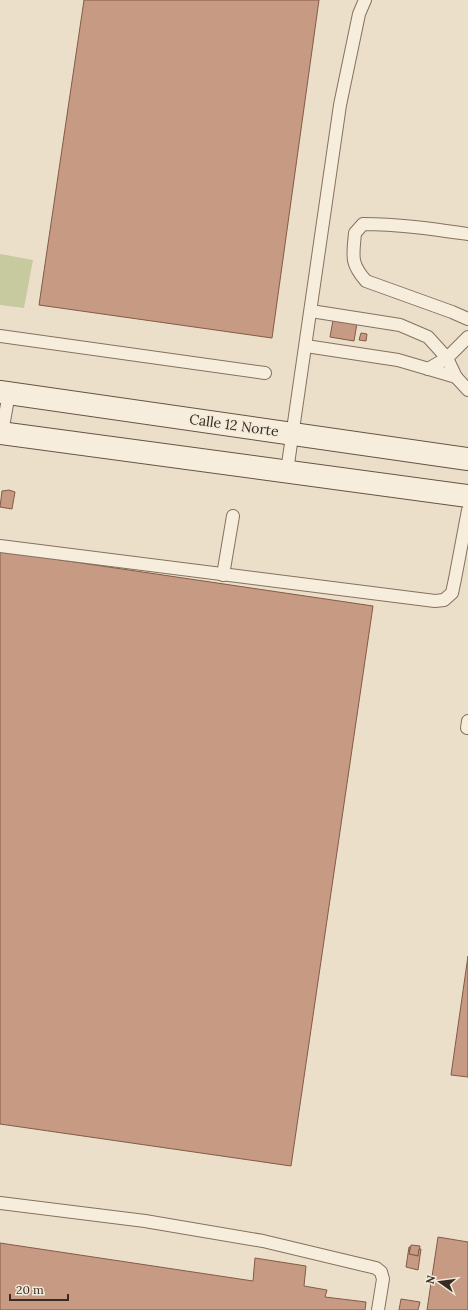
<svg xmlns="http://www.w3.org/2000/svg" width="468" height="1310" font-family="Lora,serif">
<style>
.green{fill:#c7c99e}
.building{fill:#c69a83;stroke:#835b47}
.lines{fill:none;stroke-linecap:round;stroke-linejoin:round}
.service-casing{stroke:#86715f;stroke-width:14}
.secondary-casing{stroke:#685342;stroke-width:24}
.service{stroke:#f6eddc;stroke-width:12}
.secondary{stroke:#f6eddc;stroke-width:22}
.labels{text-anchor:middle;stroke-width:3;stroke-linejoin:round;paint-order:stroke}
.street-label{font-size:14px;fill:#382b22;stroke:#f3e9d9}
</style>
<rect width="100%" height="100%" fill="#ebdfca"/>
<!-- green -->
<polygon class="green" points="0,254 33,260 24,308 0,305"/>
<!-- building -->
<g class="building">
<polygon points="84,0 319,0 272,338 39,305"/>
<polygon points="333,320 357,323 354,341 330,337"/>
<polygon points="361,333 367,334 366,341 359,340"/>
<polygon points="9,490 15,492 12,509 0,507 2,491"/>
<polygon points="0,551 373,606 291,1166 0,1124"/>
<polygon points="468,956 468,1077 451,1075"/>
<polygon points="438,1237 468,1242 468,1310 427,1310"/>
<polygon points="0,1243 253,1281 255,1258 306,1266 304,1286 327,1290 325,1297 366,1302 365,1310 0,1310"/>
<polygon points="411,1245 420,1246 418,1256 409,1254"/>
<polygon points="409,1247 410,1247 409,1254 418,1256 419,1249 421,1249 418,1270 406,1267"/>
<polygon points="401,1299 420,1302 418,1310 399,1310"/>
</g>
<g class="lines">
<!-- service casing -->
<g class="service-casing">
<g id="service">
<path d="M468 234C433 229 399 224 363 224L355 233C353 256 350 263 366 281L452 312 468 319"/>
<polyline points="311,311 400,325 428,337 447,358 456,377 468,390"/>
<polyline points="0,336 265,373"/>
<polyline points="306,346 398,360 456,377"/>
<polyline points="428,369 447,358 468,337"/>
<polyline points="1,438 9,393"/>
<polyline points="287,471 340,105 359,14 365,0"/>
<polyline points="0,546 435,601 444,600 452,593 455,579 468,510"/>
<polyline points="223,575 233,516"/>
<polyline points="467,728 468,721"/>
<polyline points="0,1203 145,1221 263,1241 376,1268 381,1272 383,1279 378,1310"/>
</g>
</g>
<!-- secondary casing -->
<g class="secondary-casing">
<g id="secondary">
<polyline points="0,392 468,459"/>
<polyline points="0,433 468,496"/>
</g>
</g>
<!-- service -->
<use href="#service" class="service"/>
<!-- secondary -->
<use href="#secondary" class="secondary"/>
</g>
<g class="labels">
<!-- street labels -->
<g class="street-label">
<text transform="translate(234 425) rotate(8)" y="5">Calle 12 Norte</text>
</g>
</g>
<!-- north arrow -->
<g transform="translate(440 1282) rotate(284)" stroke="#f3e9d9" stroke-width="3" paint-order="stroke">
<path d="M0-3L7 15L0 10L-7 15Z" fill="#382b22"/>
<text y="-6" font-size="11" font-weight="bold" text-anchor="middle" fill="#382b22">N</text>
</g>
<!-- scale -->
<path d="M10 1294v6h58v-6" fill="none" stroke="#382b22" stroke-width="2"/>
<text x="16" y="1294" font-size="12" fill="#382b22" stroke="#f3e9d9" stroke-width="3" paint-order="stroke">20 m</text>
</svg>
